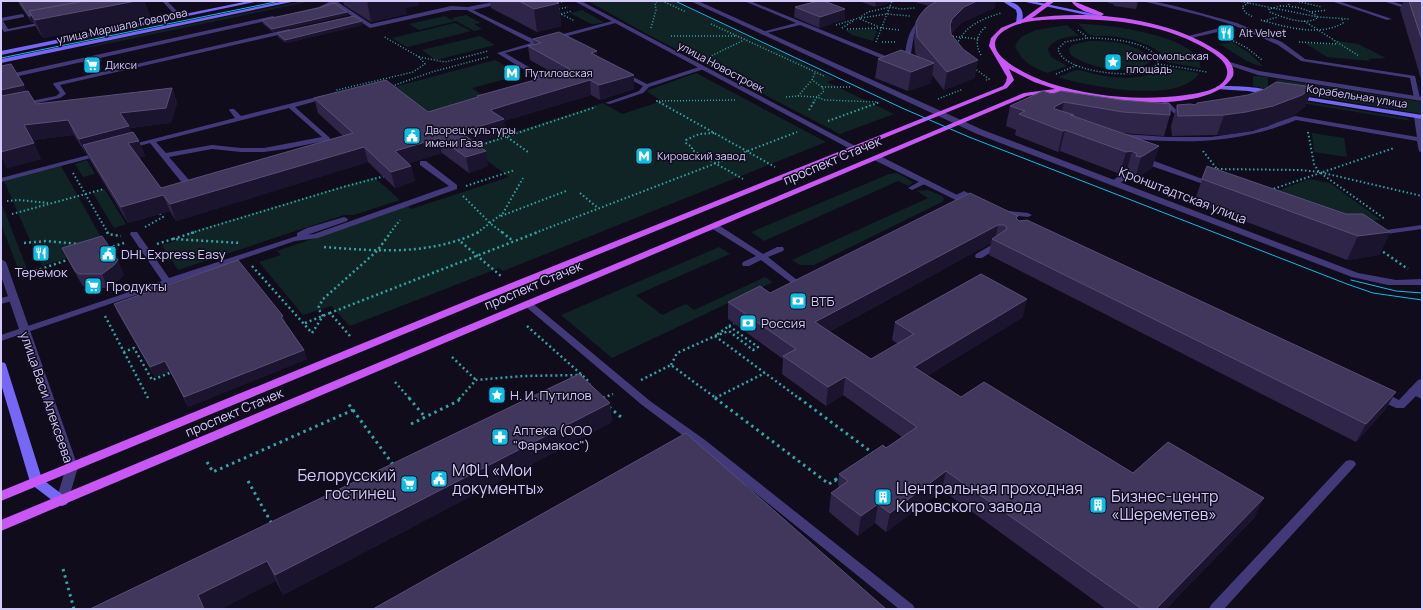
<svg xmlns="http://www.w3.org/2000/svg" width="1423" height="610" font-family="Manrope,sans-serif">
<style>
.green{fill:#102425}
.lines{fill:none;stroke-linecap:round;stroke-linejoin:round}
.path-far3{stroke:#33a4a7;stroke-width:1.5;stroke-dasharray:1 2;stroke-linecap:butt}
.path-far2{stroke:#33a4a7;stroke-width:2;stroke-dasharray:1.5 2.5;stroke-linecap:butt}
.path-far1{stroke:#33a4a7;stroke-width:2.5;stroke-dasharray:2 3;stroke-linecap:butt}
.path{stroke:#33a4a7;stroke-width:3;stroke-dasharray:2.5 4;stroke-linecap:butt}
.lane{fill:#423a78;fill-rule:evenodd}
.street{fill:#423a78;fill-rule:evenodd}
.secondary{fill:#7767f6;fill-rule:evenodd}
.primary{fill:#c857f6;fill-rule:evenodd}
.tram{stroke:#0dbde5;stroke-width:1}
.wall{fill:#2f2549}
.shaded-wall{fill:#1b142f}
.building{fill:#41375d;stroke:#584e76}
.labels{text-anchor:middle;stroke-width:3;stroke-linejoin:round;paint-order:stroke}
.far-street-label{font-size:11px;fill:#d4cafc;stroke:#100c1c}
.far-poi-label{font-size:11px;fill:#d4cafc;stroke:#100c1c;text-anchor:start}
.street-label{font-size:13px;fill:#d4cafc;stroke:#100c1c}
.poi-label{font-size:13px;fill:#d4cafc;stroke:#100c1c;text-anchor:start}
.near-poi-label{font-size:16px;fill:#d4cafc;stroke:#100c1c;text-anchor:start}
</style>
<rect width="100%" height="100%" fill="#100c1c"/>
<!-- green -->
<g class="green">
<polygon points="304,1 312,1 77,50 109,41"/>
<polygon points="588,1 673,1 803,62 802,63 835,79 827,82 894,114 840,134 645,33"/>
<polygon points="582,10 603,22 603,23 591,24 570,13"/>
<polygon points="466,15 481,23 474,24 482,29 474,31 456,21 419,30 409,24 445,16 452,20 454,19 452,18"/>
<polygon points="455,23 471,31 407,47 392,38"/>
<path d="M1079 24C1106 24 1183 34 1199 59 1200 62 1200 66 1201 68L1166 62C1162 45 1127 38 1112 36 1106 35 1096 37 1090 35 1086 33 1082 27 1079 24Z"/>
<path d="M1067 25 1079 36C1067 36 1053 39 1048 49L1051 57 1067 66 1047 73C1031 66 1022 62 1015 46L1021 37 1036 30Z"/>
<polygon points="874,29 877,31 873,41 852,35 845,30"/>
<polygon points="480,36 495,45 436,60 422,50"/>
<polygon points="1331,40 1358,44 1386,58 1368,59 1371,61 1327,57 1305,43 1336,44"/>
<path d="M1089 41C1109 41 1136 42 1150 58V62C1131 77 1087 68 1070 54L1069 49 1072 45Z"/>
<path d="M1232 42 1249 53 1263 66C1248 65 1233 51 1219 44Z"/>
<polygon points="495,60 520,75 472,88 488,99 432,115 394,87"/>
<path d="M1164 67 1199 73C1181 105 1086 86 1058 77 1064 75 1073 70 1079 70 1084 71 1089 73 1094 74 1116 79 1146 81 1164 67Z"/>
<polygon points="696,73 826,142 503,271 499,268 350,326 331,306 303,315 259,262 281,255 277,251 408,206 411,209 509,177 469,147 603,103 622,114 662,101 646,91"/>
<polygon points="1253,76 1268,77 1268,89 1253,86"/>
<polygon points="1277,79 1422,102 1422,114 1277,90"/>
<polygon points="1277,97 1406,118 1411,121 1277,99"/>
<polygon points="1312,133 1344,138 1347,157 1314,152"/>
<polygon points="87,160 95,174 83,177 75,164"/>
<polygon points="61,166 106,246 42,266 38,257 49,253 44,244 33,247 4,181"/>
<polygon points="897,173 913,182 909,186 898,181 764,241 751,232 889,174"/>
<polygon points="374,177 400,200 354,215 344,215 178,270 162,245 188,237 186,233"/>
<polygon points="1309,179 1330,183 1381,220 1357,221 1269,194"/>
<polygon points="105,189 105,190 126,224 114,228 93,193"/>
<polygon points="928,190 942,196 944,199 942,202 814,265 800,265 792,260 928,198 917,191"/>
<polygon points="1,202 27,269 19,271 1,224"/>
<polygon points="719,247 730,254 636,295 662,315 686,304 694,310 765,277 773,282 612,358 561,315"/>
</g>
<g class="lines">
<!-- path-far3 -->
<g class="path-far3">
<polyline points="662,1 686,12"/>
<polyline points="1238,1 1318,17 1349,19"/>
<polyline points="1251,1 1242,7 1246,13 1253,17"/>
<polyline points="1288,1 1289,7"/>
<polyline points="1296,1 1322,7"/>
<polyline points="555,3 566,1"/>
<path d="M1280 6C1294 6 1307 8 1318 17 1308 27 1281 17 1270 12L1269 9Z"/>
<polyline points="559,9 568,7"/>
<polyline points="1312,12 1327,10"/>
<polyline points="559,13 575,21"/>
<polyline points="561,14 572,11"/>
<polyline points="861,18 887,14 910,16"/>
<polyline points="860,19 879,27"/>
<path d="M1261 20C1286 27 1319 37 1343 23L1342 18"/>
<polyline points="1264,21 1278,17"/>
<polyline points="1304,21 1359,56"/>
<polyline points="711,24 824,76"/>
<polyline points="836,25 859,18 868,12 890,7 900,9 915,8"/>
<polyline points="651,28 656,10 655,3 657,1"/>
<polyline points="842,28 853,21"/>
<polyline points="847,29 881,28 900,30"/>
<polyline points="1078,30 1087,37"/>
<polyline points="671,36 736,36"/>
<polyline points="950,36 978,39"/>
<path d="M1087 38C1103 38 1158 40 1158 64 1152 68 1146 71 1138 73 1119 76 1063 71 1058 49L1065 42Z"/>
<polyline points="1228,38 1247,48 1262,60"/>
<polyline points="876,42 892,1"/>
<polyline points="882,42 897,42"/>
<polyline points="1299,42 1338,44"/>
<path d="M957 44C966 25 982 19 1001 13"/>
<path d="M981 55C975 45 976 34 986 27"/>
<polyline points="419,57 445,62 488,51"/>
<polyline points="709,57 744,40"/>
<polyline points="1158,64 1207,72"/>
<polyline points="974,68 989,79 986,80"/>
<polyline points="1056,74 1077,65"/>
<polyline points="392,86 432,72 488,57"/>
<polyline points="822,87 850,87"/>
<polyline points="335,93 337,90 413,72 425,64 419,57 383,36"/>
<polyline points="798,96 817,97 824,91 822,87 812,80 815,73"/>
<polyline points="786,97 798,96 812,80"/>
<polyline points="938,99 963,89"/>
<polyline points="656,101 737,100"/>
<polyline points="657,101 661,103"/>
<polyline points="813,103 817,97 825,100 878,102"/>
<polyline points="877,103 880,102"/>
</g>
<!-- path-far2 -->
<g class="path-far2">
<polyline points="659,102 775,167"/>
<polyline points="809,110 814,102"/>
<polyline points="828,121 880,102"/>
<polyline points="1308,132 1314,164 1319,172 1385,219"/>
<polyline points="714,133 699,134 686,140 686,143 692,147 692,150 743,179"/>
<polyline points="507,137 528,152"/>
<polyline points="478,146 596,107"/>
<polyline points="1203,151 1217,169"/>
<polyline points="1213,169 1301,170 1319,172 1422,196"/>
<polyline points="73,173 108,233"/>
<polyline points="466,186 515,170"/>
<polyline points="1270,190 1394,148"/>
<polyline points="580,193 598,208"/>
<polyline points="463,196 491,224 503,233"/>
<polyline points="7,201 19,200 48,203"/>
<polyline points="12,214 104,189"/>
<polyline points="501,216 566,191"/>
<polyline points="145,227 163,217 160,214"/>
<polyline points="191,233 343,187 385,176"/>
<polyline points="390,233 400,220"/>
<polyline points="477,233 503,213 523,178"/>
<polyline points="535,233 797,132"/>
</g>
<!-- path-far1 -->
<g class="path-far1">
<polyline points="107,232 108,234 121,236"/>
<polyline points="502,232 513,241"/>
<polyline points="173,239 195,232"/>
<polyline points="461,242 501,276"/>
<polyline points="24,243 46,241 79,244"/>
<polyline points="157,244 173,239 241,243"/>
<path d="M324 247C378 251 428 256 479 232"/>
<polyline points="108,248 124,243"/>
<polyline points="1379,249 1408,269"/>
<polyline points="252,266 312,333 323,316 318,308 323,299 377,251 391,232"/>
<polyline points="35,271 70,259"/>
<polyline points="105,316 124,352 134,348 152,380 172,372"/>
<polyline points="305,323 330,313"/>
<polyline points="527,326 582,375 588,381 590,386"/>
<polygon points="729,326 758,347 753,350 729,331 715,336"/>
<polyline points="729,326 734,324"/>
<polyline points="350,336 330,313 538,232"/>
<polyline points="124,352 148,398"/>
<polyline points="452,357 476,380"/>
<polyline points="671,365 677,353 715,336 800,399"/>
<polyline points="641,380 671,365 717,399"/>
<polyline points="395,382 410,399"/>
<polyline points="603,398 613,394"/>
<polyline points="715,398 765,373"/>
<polyline points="459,399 476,380 523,376 582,375"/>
</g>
<!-- path -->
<g class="path">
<polyline points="409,398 425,417"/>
<polyline points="715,398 829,484 835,480 840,484"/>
<polyline points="799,398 874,454"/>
<polyline points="609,407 621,417"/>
<polyline points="353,410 394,466"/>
<polyline points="411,424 458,401 460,398"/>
<polyline points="207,462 213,472 353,410 347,402"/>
<polyline points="835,480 841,476"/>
<polyline points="248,481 272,524"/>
<polyline points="63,569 74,609"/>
</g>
<!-- lane -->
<g class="lane">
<polygon points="162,1 167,1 182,16 182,18 178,18"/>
<polygon points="331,1 336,1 371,24 451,6 468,7 493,2 496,4 495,5 473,10 537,41 616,20 619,22 505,53 554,82 554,84 551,86 497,53 531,43 467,10 451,10 370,28 334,4 322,9 287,17 284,15 319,7"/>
<path d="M744 1H750L893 59 905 57C906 40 910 27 923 16L928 17 919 26 914 35 910 59 890 62 800 25 762 34V32L796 23Z"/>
<polygon points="1142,1 1152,1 1175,6 1237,23 1282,42 1305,59 1415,76 1420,98 1417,100 1414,98 1410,78 1301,61 1278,45 1233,25 1203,16"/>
<polygon points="1331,1 1338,1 1392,19 1387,20"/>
<polygon points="1383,1 1390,1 1422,10 1422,14"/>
<polygon points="22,14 24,15 24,17 3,21 8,29 47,21 50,23 4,32 1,27 1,18"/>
<polygon points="273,16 276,18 275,19 1,80 1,76"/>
<polygon points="1220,28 1223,30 1222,31 1187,39 1184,37"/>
<polygon points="289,29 292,31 291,32 60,85 66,94 60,98 1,111 1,107 56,96 60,93 53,84 54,83"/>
<polygon points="702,66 705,68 704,69 649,87 643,93 610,104 605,103 639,91 643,86 621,75 621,73 625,73 647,84"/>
<path d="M325 95 327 96V98L295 107 330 138C331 145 327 150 320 152L317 150 323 145 324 141 286 149 264 152H241L212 149 169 157 189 180 200 183V187L183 184 150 143 128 149 125 147 126 146 235 118 229 110 230 109H234L241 116ZM289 108 322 137 264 148H241L212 145 166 153 156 142Z"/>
<polygon points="1161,99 1165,99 1185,118 1185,120 1181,120 1161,101"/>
<path d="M1417 115 1420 117 1422 123V153L1419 151 1417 141 1296 120C1239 144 1184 144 1123 138L1120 136 1123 134 1167 137H1211L1253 131 1295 116 1417 137 1414 117Z"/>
<polygon points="100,152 102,153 102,155 1,182 1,178"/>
<polygon points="1140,158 1146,158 1216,184 1215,186 1209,186 1140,162"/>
<polygon points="420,161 426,161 457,185 457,189 318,238 295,241 1,341 1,335 162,281 130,234 131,232 137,232 169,278 297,236 297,233 307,228 344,217 348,219 347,221 307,235 314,234 449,186 420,165"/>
<polygon points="1122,174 1125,174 1129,176 1118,185 1112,185 1112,181"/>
<polygon points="922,180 928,180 929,182 912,190 908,188"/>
<polygon points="964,191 968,193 967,195 956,199 952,197"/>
<polygon points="998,210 1028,213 1032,215 1028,217 1001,214 998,214 997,212"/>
<polygon points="711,224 717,224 763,254 777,247 783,247 784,249 783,251 768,257 797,280 793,283 790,282 761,260 749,266 743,266 742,264 743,262 756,256 711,228 710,226"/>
<polygon points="1422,225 1422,229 1379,235 1375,233 1379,231"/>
<polygon points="995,243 1001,243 1002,245 982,258 976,258 975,256 976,254"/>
<polygon points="13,295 16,296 17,298 16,300 1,304 1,298"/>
<polygon points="528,301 531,302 650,401 705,440 913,605 915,609 899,609 697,446 642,405 525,306 524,304"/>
<polygon points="1413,388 1422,392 1422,399 1409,393 1408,391 1409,389"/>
<polygon points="1350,460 1354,461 1356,464 1354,467 1224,609 1209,609 1211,605 1346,461"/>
</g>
<!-- street -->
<g class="street">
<polygon points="574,1 581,1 859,148 858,150 852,150"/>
<polygon points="690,1 698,1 983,130 1358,273 1396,280 1422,279 1422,285 1388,285 1352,277 977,134"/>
<polygon points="1227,61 1259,71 1422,97 1422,101 1258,75 1225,64 1225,62"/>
<polygon points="874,156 880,156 975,204 971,207 968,206 874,160"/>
<polygon points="1,259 6,262 78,467 68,501 67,504 62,506 57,504 56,501 66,467 1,276"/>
<polygon points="1422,379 1422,390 1404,408 1396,408 1375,398 1373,395 1375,392 1383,392 1399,400 1418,380"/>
</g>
<!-- secondary -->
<g class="secondary">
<polygon points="249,1 260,1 1,55 1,51"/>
<polygon points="285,1 296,1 1,63 1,59"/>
<path d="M1002 1C1017 1 1027 9 1021 24L1016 23 1017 14 1016 10Z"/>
<polygon points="1021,1 1032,1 1113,18 1110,20"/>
<path d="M1218 86C1231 86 1265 86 1274 93L1271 95 1248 91 1216 89V87Z"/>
<polygon points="1295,95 1422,115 1422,119 1293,98 1293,96"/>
<polygon points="1,362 5,363 6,365 42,479 67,498 68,501 67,504 62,506 57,504 32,485 30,482 1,384"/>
</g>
<!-- primary -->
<g class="primary">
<path d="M1048 1H1055L1032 18C1090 10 1165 17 1216 50 1225 56 1236 64 1233 76 1217 106 1146 104 1116 101 1093 99 1071 92 1049 93 1042 93 1034 95 1027 96L1 531V520L874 156 1024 93 1055 89 1034 82 1009 69 1014 80 1007 88 484 301 1 501V491L476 297 1003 86 1006 82 1007 77 989 46 991 38 1001 28 1023 19ZM1065 19C1117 19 1168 24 1213 53 1220 58 1229 65 1227 75 1223 90 1199 93 1186 95 1140 101 1093 97 1049 83 1028 76 966 48 1011 27 1028 19 1047 20 1065 19Z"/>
<path d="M1071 1C1074 1 1101 12 1104 14L1101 16C1090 13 1078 11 1071 1Z"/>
</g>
<!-- tram -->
<g class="tram">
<polyline points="675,1 902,108 969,137 1347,284 1373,293 1422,300"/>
<polyline points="1,58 280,1"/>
<polyline points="1351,280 1396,291 1422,293"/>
</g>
</g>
<!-- wall -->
<g class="wall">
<polygon points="18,1 144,1 150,17 43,38 37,29 34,23 32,23 19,4"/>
<polygon points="343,1 418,1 419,5 405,8 407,14 371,22 344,5"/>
<polygon points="478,1 554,1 559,3 561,26 537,32 491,8 490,1 482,3"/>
<polygon points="859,1 895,1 875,7"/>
<polygon points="911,1 996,1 994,8 961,23 951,34 975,78 944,90 932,75 931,83 908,91 875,78 878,59 918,57 915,53 914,39 916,22 929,6"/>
<polygon points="1108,1 1138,1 1136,9 1114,6 1113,4 1108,3"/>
<polygon points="1404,1 1422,1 1422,82 1400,9"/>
<polygon points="795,7 845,9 845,19 819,28 794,17"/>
<polygon points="348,15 273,32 263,24 262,20"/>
<polygon points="363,25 286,43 278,37 277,33"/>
<polygon points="533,39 597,56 634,89 600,100 591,95 504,121 506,134 476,143 488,166 469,173 442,153 409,163 411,166 415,181 395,188 368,162 176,221 170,211 128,223 90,160 87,154 86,154 74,135 32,140 41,159 7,168 1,155 1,66 27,91 36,104 172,88 177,103 171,123 130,128 131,132 139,141 145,156 139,158 161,188 343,136 318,113 314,98 428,112 477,98 477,96 555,74 530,60 528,46 534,45"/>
<polygon points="1313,87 1305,107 1294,115 1266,127 1239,133 1217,135 1172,136 1171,126 1177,105 1196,105"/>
<polygon points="1052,94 1170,115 1164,136 1121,133 1159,146 1152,168 1135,179 1130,177 1130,175 1126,173 1120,174 1060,151 1058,152 1015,135 1016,130 1006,126 1010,106"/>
<polygon points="1207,166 1346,214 1390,232 1379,255 1347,260 1194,202"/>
<polygon points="1017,219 1019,221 1385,410 1356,442 989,255 991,243 829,332 871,359 898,344 892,340 895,322 1023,317 927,376 961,397 1133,473 1255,517 1166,609 1106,609 942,490 886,532 875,523 858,536 829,512 831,493 838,488 839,474 886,448 902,437 843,395 826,406 782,374 783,359 728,319 728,302 770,293"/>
<polygon points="62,248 124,274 120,279 108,288 86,288 82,285 69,262"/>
<polygon points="114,304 283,316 286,324 304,350 307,359 188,407 170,371 155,377 118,313"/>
<polygon points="610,403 612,422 283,595 276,581 90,609"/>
</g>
<!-- shaded-wall -->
<g class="shaded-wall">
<polygon points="136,1 144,1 150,17 43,38 35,20"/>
<polygon points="367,1 418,1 419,5 405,8 407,14 371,22"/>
<polygon points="481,1 490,1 482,3"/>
<polygon points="876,1 895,1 875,7"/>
<polygon points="977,1 996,1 994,8 961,23 949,36 950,25 952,19 964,7"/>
<polygon points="559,3 561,26 537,32 534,9"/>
<polygon points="845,9 845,19 819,28 820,17"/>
<polygon points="347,12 348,15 273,32 272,29"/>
<polygon points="29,16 31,16 34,23 32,23"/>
<polygon points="362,21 363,25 347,29 286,43 285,40"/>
<polygon points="597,51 598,65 591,53"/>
<polygon points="978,60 975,78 944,90 947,72"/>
<polygon points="934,63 931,83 908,91 911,72"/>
<polygon points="634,75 634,89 600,100 599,85"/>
<polygon points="590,80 591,95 504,121 506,134 463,147 460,132 490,110"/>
<polygon points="24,85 31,100 1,105 1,90"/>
<polygon points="1313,87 1305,107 1294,115 1266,127 1239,133 1217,135 1224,115"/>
<polygon points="172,88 177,103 171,123 130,128 135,142 83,145 87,154 86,154 79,139 120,113"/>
<polygon points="1064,102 1059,123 1054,107"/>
<polygon points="68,120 74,135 31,140 24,125"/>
<polygon points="1065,130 1060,151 1058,152 1063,131"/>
<polygon points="439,138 442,153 399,167 395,151"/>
<polygon points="139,141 145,156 135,159 128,143"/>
<polygon points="34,143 41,159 7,168 1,155 1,152"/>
<polygon points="1159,146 1152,168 1135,179 1141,157"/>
<polygon points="364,147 368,162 176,221 170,204"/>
<polygon points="486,151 488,166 469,173 466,157"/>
<polygon points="1132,151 1126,173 1120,174 1126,152"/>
<polygon points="411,166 415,181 395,188 391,172"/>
<polygon points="163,195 170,211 128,223 121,207"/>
<polygon points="998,225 995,240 992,239 991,243 814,340 815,322"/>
<polygon points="1390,232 1379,255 1347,260 1358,236"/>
<polygon points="118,260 124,274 120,279 108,288 102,274"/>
<polygon points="1027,299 1023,317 911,386 914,367"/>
<polygon points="283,316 286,325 281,317"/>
<polygon points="304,350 307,359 188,407 184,397"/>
<polygon points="165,361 170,371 155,377 150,367"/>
<polygon points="845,377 843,395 826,406 828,387"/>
<polygon points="1396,392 1385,410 1356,442 1366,424"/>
<polygon points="610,403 612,422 283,595 275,575"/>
<polygon points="946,471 942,490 886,532 890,513"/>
<polygon points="1264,498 1255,517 1166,609 1156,609"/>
<polygon points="878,504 875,523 858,536 861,516"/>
<polygon points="267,561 276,581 222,609 204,609 198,595"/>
</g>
<!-- building -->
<g class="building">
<polygon points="19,1 85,1 29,11 31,16 29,16"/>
<polygon points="85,1 136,1 35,20 29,11"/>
<polygon points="519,1 554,1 559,3 534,9"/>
<polygon points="818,1 824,1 845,9 820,17 795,7"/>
<polygon points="937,1 977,1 964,7 952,19 950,25 951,34 963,49 978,60 947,72 917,37 916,22 920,15 926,8"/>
<polygon points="1409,1 1422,1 1422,40"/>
<polygon points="334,3 347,12 272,29 262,20 319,8"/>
<polygon points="354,16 362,21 285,40 277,33"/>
<polygon points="559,32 597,51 591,53 634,75 599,85 590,80 490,110 504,119 460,132 486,151 466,157 439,138 395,151 411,166 391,172 364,147 170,204 163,195 121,207 83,145 133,132 139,141 128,143 161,188 353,133 314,98 386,80 428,112 478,97 477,96 571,70 528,46 541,43 533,39"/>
<polygon points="901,50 934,63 911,72 878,59"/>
<polygon points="11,64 24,85 1,90 1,66"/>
<polygon points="1276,82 1313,87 1302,95 1273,106 1246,112 1224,115 1178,116 1177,105 1190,104 1196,105 1197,103 1248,95 1265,89"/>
<polygon points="172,88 166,108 120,113 129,126 79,139 68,120 24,125 34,143 1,152 1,96 28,91 36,104"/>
<polygon points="1043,91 1052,94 1061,91 1121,100 1170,104 1170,115 1123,112 1064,102 1054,107 1055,109 1074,115 1070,115 1159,146 1141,157 1136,156 1137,154 1132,151 1126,152 1065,130 1063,131 1019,114 1025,111 1010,106"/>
<polygon points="1207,166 1346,214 1363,214 1390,232 1358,236 1202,179"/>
<polygon points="970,193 1018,216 1016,218 1019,221 1027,220 1396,392 1366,424 992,239 1007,229 1005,225 998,225 815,322 871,359 914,334 895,322 981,274 1027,299 914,367 961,397 984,382 1133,473 1168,442 1264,498 1156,609 1142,609 946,471 890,513 878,504 861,516 831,493 848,481 839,474 883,445 886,448 917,427 845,377 828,387 783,356 796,349 728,302 760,286 770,293"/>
<polygon points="102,236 118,260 114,265 102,274 79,274 75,271 62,248"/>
<polygon points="238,260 283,316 281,317 304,350 184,397 165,361 150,367 114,304"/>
<polygon points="579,374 610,403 275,575 267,561 198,595 204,609 90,609"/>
<polygon points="686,433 886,609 373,609"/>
</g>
<!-- icons -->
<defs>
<g id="restaurant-square" transform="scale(0.9)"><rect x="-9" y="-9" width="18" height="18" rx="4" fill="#0dbde5" stroke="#100c1c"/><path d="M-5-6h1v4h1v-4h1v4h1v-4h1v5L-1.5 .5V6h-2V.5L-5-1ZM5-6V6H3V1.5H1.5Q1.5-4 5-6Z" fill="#fff"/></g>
<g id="sight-square" transform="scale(0.9)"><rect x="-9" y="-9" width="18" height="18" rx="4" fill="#0dbde5" stroke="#100c1c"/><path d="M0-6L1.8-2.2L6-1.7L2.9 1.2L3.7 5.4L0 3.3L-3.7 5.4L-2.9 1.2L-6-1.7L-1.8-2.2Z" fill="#fff"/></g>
<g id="supermarket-square" transform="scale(0.9)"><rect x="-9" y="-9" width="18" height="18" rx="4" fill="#0dbde5" stroke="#100c1c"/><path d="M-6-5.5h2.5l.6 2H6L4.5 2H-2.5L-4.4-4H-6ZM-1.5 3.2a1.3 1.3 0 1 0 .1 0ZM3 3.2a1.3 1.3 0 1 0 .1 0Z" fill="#fff"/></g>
<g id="metro-square" transform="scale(0.9)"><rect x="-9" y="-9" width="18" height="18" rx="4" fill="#0dbde5" stroke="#100c1c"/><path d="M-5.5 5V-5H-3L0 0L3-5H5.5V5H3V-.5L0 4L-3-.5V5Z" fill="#fff"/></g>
<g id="civic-square" transform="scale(0.9)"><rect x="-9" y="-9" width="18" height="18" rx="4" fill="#0dbde5" stroke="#100c1c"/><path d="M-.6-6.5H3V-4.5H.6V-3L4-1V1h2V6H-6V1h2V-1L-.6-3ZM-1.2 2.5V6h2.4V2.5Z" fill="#fff"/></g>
<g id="bank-square" transform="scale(0.9)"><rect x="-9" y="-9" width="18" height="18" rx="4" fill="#0dbde5" stroke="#100c1c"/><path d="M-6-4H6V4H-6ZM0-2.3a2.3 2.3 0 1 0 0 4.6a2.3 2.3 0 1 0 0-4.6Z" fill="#fff"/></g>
<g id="pharmacy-square" transform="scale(0.9)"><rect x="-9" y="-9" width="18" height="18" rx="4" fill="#0dbde5" stroke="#100c1c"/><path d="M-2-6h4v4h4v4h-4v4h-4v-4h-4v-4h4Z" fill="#fff"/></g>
<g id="building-square" transform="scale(0.9)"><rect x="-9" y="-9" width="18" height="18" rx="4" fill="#0dbde5" stroke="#100c1c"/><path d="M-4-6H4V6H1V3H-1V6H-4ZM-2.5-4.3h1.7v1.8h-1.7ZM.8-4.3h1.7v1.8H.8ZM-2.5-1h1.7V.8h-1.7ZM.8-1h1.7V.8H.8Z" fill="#fff"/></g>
</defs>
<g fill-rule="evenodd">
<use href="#restaurant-square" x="1226" y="33"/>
<use href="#sight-square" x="1113" y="62"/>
<use href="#supermarket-square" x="92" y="65"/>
<use href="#metro-square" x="512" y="73"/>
<use href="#civic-square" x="412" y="136"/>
<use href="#metro-square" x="644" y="156"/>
<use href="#restaurant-square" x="41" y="253"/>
<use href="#civic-square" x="108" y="254"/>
<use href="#supermarket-square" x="93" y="286"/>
<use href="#bank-square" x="798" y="301"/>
<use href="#bank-square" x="748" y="323"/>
<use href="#sight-square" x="497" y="395"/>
<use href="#pharmacy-square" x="500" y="437"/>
<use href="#civic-square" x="439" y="479"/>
<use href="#supermarket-square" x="409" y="484"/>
<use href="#building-square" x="883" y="497"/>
<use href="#building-square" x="1098" y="505"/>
</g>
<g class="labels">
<!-- far-street labels -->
<g class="far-street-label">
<text transform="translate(122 26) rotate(-12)" y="4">улица Маршала Говорова</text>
<text transform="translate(721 67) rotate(28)" y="4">улица Новостроек</text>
<text transform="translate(1357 96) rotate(9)" y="4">Корабельная улица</text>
</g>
<!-- far-poi labels -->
<g class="far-poi-label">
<text x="1239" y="37">Alt Velvet</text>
<text x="1126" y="60">Комсомольская<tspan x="1126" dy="13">площадь</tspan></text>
<text x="105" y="69">Дикси</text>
<text x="525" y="77">Путиловская</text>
<text x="425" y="134">Дворец культуры<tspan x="425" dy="13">имени Газа</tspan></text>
<text x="657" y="160">Кировский завод</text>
</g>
<!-- street labels -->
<g class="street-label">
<text transform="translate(832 160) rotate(-23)" y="5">проспект Стачек</text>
<text transform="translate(1183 195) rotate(21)" y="5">Кронштадтская улица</text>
<text transform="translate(533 285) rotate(-23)" y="5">проспект Стачек</text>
<text transform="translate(47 397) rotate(71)" y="5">улица Васи Алексеева</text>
<text transform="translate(234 412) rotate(-23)" y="5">проспект Стачек</text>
</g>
<!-- poi labels -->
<g class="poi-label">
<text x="121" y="259">DHL Express Easy</text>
<text x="41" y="277" text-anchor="middle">Теремок</text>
<text x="106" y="291">Продукты</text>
<text x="811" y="306">ВТБ</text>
<text x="761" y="328">Россия</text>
<text x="510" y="400">Н. И. Путилов</text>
<text x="513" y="435">Аптека (ООО<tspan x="513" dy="15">"Фармакос")</tspan></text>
</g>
<!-- near-poi labels -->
<g class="near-poi-label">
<text x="452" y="476">МФЦ «Мои<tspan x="452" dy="18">документы»</tspan></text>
<text x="396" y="481" text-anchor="end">Белорусский<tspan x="396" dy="18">гостинец</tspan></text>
<text x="896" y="494">Центральная проходная<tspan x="896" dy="18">Кировского завода</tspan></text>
<text x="1111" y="502">Бизнес-центр<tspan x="1111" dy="18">«Шереметев»</tspan></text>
</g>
</g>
<!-- border -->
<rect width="1423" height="610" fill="none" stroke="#d4cafc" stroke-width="4"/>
</svg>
